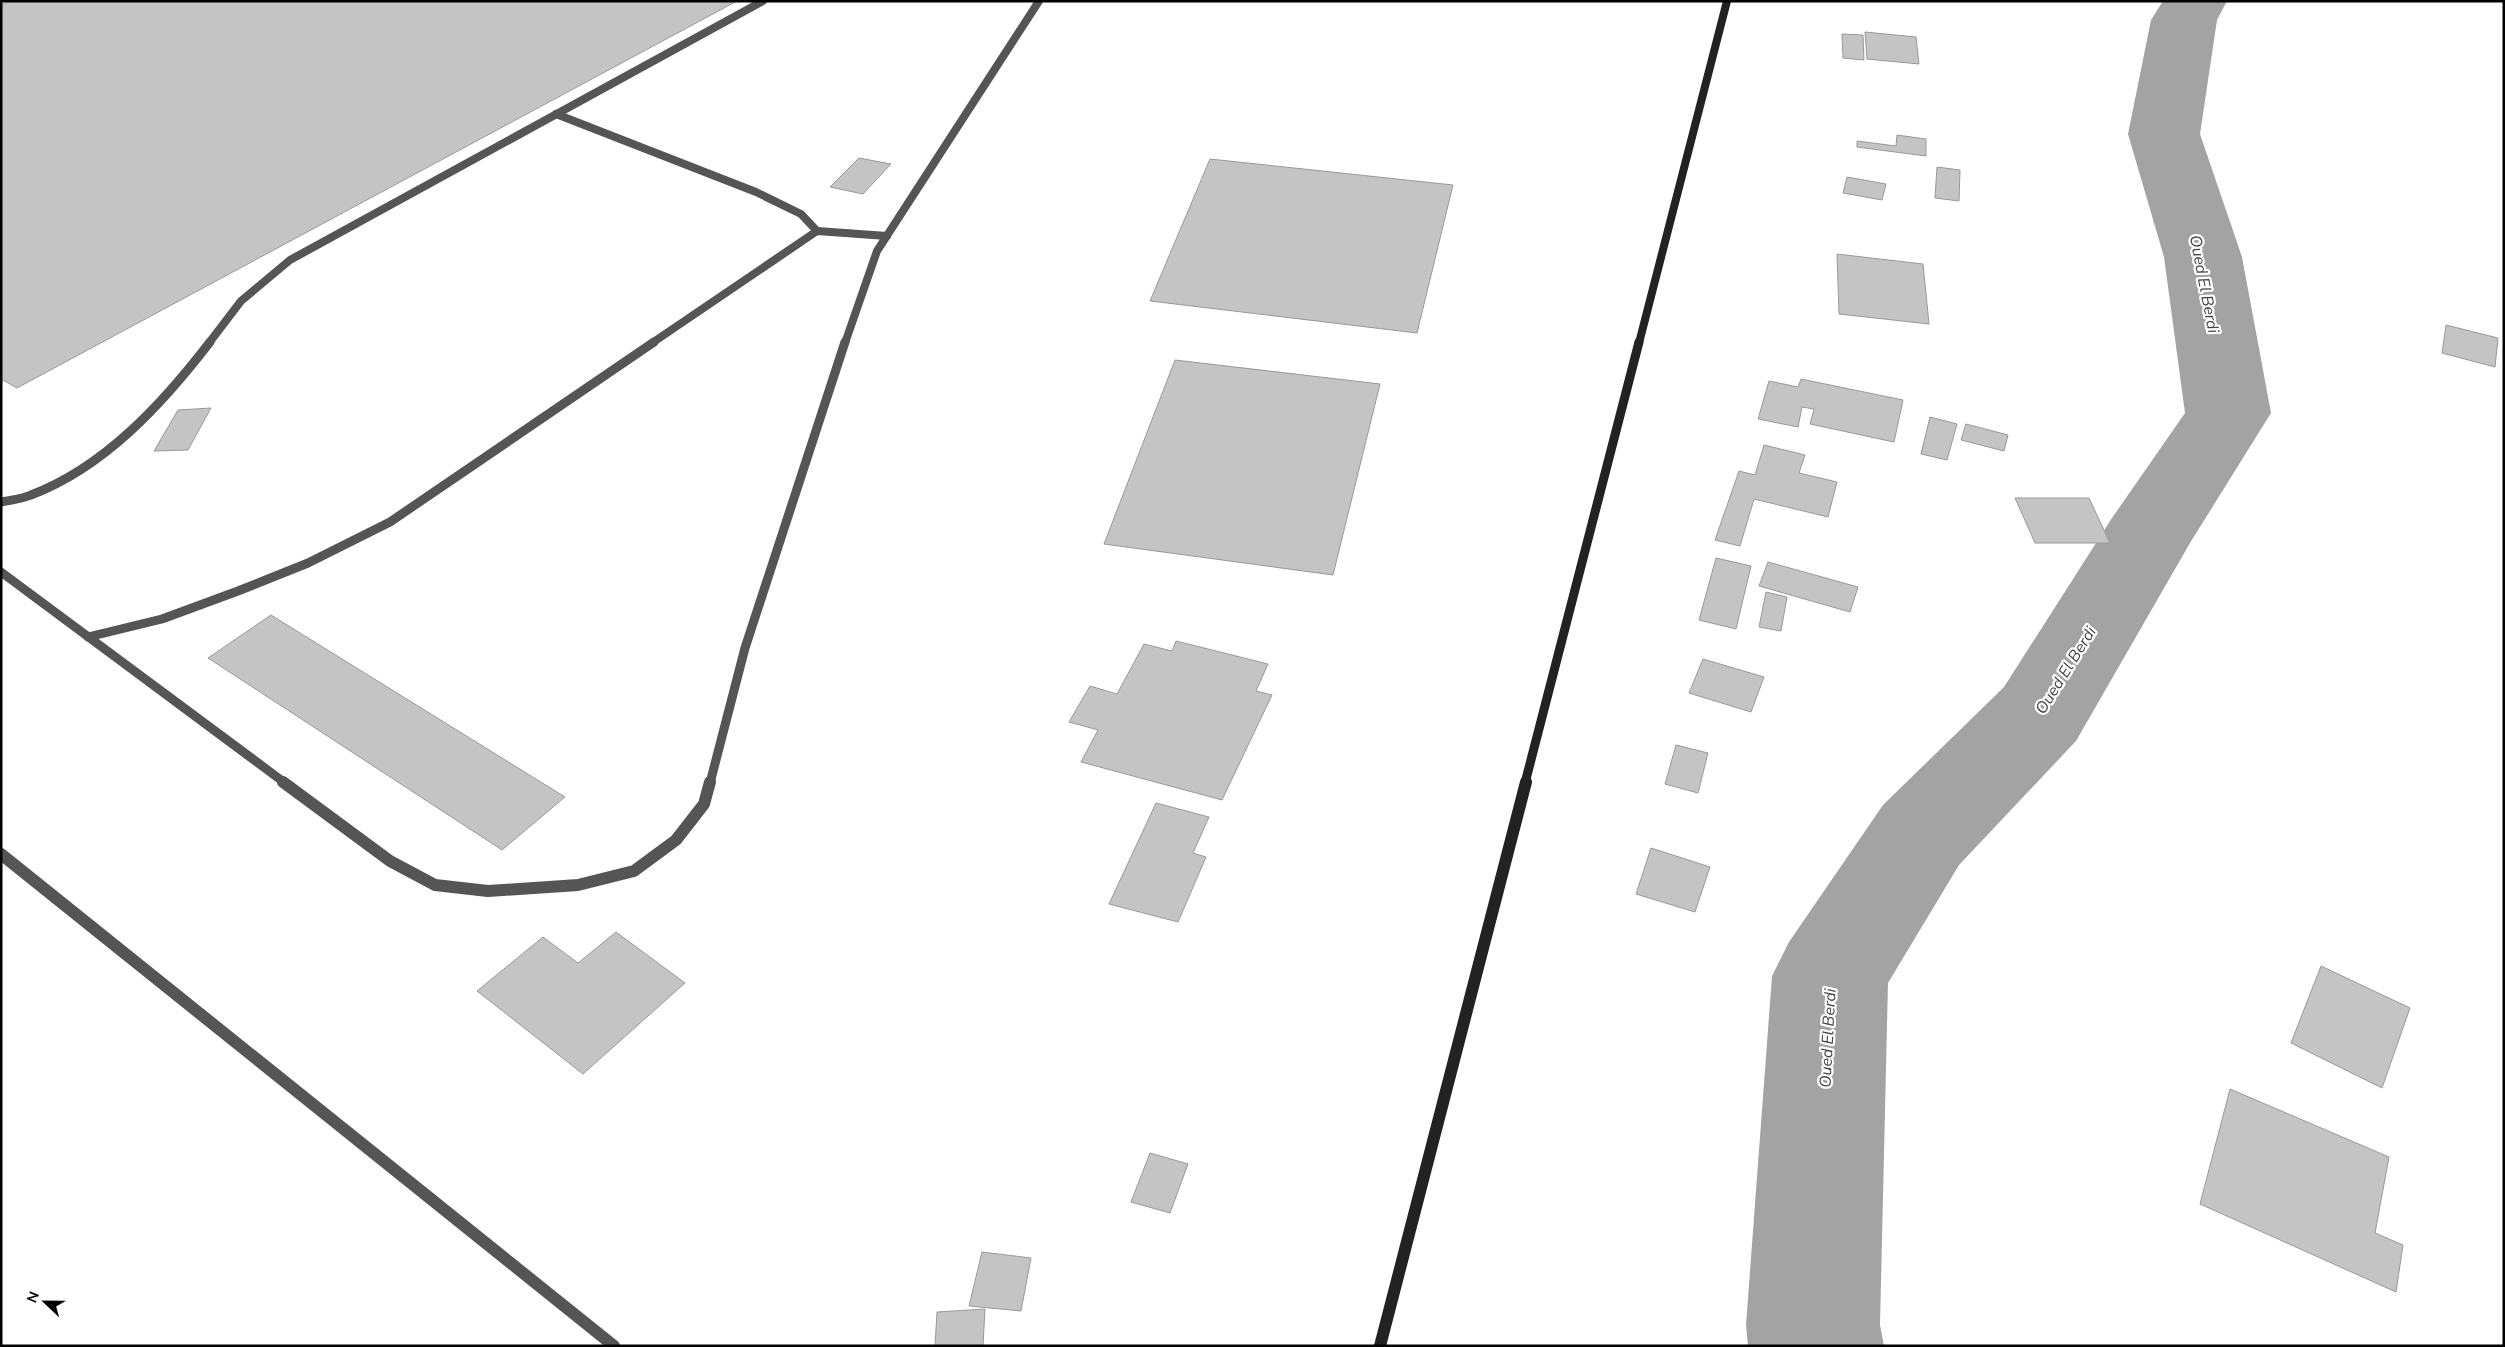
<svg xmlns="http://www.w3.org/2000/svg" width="2505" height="1347" font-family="'Nunito Sans',sans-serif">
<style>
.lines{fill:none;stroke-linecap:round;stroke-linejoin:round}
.river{fill:#a3a3a3;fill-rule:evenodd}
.building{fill:#c4c4c4;stroke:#999}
.lane-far2{stroke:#555;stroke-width:8}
.lane-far1{stroke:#555;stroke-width:9}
.lane{stroke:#555;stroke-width:12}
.street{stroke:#555;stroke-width:12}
.secondary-far2{stroke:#222;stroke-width:8}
.secondary-far1{stroke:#222;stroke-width:9}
.secondary{stroke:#222;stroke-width:12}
.labels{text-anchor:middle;stroke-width:4.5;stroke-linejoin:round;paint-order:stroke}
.water-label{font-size:16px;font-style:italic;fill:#444;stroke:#fff}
</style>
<rect width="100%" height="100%" fill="#fff"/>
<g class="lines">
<!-- river -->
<polygon class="river" points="2163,1 2227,1 2217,20 2200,134 2242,257 2271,413 2190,543 2076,741 1959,865 1888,983 1880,1325 1884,1346 1748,1346 1746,1325 1772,976 1789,942 1883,805 2004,687 2112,518 2185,413 2164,257 2128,134 2151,20"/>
</g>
<!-- building -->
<g class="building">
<polygon points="10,1 737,1 17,388 1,379 1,5"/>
<polygon points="1865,32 1916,37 1919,64 1867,59"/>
<polygon points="1842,34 1863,35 1864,60 1843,58"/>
<polygon points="1897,135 1926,139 1926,156 1857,147 1857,141 1896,146"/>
<polygon points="859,158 891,164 863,194 830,187"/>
<polygon points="1210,159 1453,185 1417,333 1150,301"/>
<polygon points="1937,167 1960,170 1959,201 1935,198"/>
<polygon points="1847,177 1886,184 1882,200 1843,193"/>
<polygon points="1837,254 1923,264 1929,324 1839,314"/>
<polygon points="2446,325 2498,338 2495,367 2442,353"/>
<polygon points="1175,360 1380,384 1333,575 1104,544"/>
<polygon points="1801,379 1903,400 1894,442 1810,424 1814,409 1802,407 1798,427 1758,419 1769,381 1798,387"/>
<polygon points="211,408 188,450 154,451 178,410"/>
<polygon points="1930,417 1957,424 1947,460 1921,454"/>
<polygon points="1966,424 2008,435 2004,451 1961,440"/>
<polygon points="1764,445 1805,455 1799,473 1837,482 1828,517 1754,499 1740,546 1715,540 1739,471 1755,475"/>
<polygon points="2015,498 2089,498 2110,543 2035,543"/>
<polygon points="1716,558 1751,566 1736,629 1699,620"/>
<polygon points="1768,562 1858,587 1850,612 1759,586"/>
<polygon points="1766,592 1787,597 1781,631 1759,627"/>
<polygon points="271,615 565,797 502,850 208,658"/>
<polygon points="1176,641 1268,664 1256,691 1272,695 1222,800 1081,762 1098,730 1069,722 1090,686 1117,694 1144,644 1172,651"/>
<polygon points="1703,659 1764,677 1751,712 1689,693"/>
<polygon points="1676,745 1708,753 1698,793 1665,784"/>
<polygon points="1156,803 1209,817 1193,853 1206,857 1178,922 1109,904"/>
<polygon points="1651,848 1710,867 1695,912 1636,894"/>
<polygon points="616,932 685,983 583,1074 477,991 543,937 578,963"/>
<polygon points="2321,966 2410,1008 2382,1088 2291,1043"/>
<polygon points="2230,1089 2389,1157 2375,1233 2403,1245 2396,1292 2200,1204"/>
<polygon points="1150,1153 1188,1164 1170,1213 1131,1202"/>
<polygon points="982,1252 1031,1258 1021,1311 969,1306"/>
<polygon points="985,1309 983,1346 935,1346 937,1312"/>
</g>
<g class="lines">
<!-- lane-far2 -->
<g class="lane-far2">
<polyline points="556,114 756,192 801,214 817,231"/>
<polyline points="209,343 241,301 290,260 763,1"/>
<polyline points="652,343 817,231 887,236"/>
<polyline points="845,343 877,251 1039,1"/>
</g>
<!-- lane-far1 -->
<g class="lane-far1">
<path d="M1 502C11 500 22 499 31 495 105 467 163 403 210 342"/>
<polyline points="1,572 285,783"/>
<polyline points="88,637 162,619 238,591 308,563 390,522 654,342"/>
<polyline points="710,783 745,648 845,342"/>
</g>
<!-- lane -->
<polyline class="lane" points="283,782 390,861 435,885 488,891 578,885 634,871 676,840 704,804 710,782"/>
<!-- street -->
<polyline class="street" points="1,854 614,1346"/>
<!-- secondary-far2 -->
<polyline class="secondary-far2" points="1639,343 1727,1"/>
<!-- secondary-far1 -->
<polyline class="secondary-far1" points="1525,783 1639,342"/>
<!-- secondary -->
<polyline class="secondary" points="1380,1346 1526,782"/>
</g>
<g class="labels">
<!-- water labels -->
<g class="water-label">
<text transform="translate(2205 284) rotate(79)" y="6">Oued El Berdi</text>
<text transform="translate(2065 670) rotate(-58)" y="6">Oued El Berdi</text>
<text transform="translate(1827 1038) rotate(-87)" y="6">Oued El Berdi</text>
</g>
</g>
<!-- border -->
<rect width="2505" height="1347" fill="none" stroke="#000000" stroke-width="5"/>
<!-- north arrow -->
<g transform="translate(45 1302) rotate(292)" stroke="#ffffff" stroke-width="4" paint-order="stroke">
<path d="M0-4L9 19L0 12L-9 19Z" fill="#000000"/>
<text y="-8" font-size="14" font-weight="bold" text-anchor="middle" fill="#000000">N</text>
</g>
</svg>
